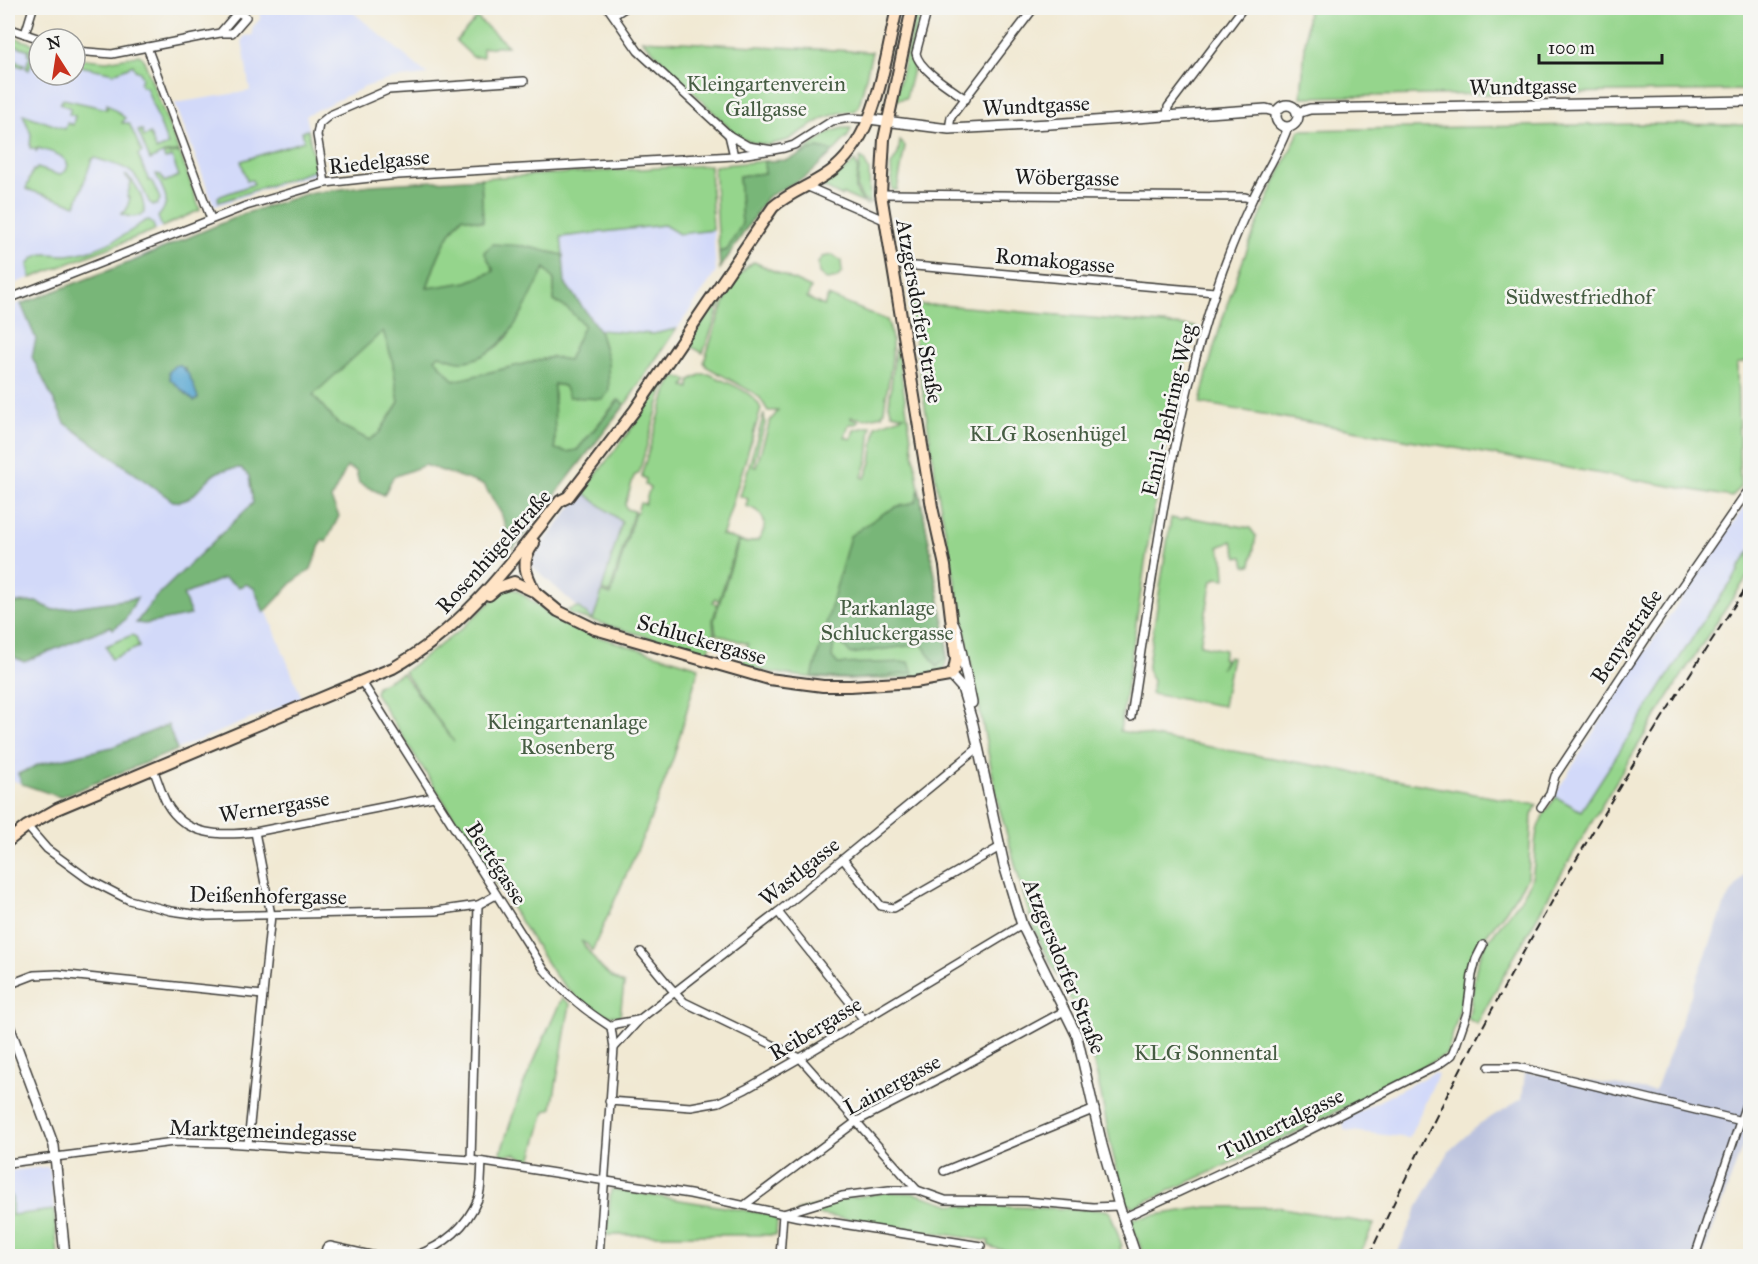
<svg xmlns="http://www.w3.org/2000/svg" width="1758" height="1264" font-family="'IM FELL Great Primer',serif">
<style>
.built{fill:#d2d9f9}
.industrial{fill:#bcc3de}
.green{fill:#95d58c;stroke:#587854;stroke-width:1.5}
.forest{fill:#78b678;stroke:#4a694a;stroke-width:1.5;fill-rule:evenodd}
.water{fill:#57a6d1;stroke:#3a6176;stroke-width:1.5}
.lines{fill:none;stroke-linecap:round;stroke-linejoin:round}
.minor-casing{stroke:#3c3b37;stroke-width:10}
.tertiary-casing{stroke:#3c3b37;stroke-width:12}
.secondary-casing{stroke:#3c3b37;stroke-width:14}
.minor{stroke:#fff;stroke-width:7}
.tertiary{stroke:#fff;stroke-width:9}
.secondary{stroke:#ffe4c6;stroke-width:10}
.rail{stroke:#1c1c1c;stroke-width:2;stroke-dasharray:9 4.5;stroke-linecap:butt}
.labels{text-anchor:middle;stroke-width:5;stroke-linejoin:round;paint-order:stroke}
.park-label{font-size:22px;fill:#465d43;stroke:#f6f6f2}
.street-label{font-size:22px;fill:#1c1c1c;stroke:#f6f6f2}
</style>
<rect width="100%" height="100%" fill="#f6f6f2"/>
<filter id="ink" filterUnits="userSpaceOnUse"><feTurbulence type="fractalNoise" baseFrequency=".0167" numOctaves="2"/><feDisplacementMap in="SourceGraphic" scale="12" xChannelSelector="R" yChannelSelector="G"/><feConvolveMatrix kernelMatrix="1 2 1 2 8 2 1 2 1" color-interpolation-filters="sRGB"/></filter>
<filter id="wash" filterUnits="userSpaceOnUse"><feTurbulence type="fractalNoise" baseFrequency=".008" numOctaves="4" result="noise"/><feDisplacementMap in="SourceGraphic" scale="24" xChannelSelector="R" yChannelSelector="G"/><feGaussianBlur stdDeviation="1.35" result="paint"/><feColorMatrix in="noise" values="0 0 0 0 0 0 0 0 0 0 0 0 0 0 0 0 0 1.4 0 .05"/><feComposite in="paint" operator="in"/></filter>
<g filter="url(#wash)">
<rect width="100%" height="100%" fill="#f1e9d3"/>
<!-- built -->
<g class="built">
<polygon points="264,8 348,8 428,75 390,79 365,87 306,115 317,170 314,175 286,182 216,206 213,203 175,103 250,91 242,40 245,36 253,35 252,28 260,19 260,13"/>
<polygon points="8,35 39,46 39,75 75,75 75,58 107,61 141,56 200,208 199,211 139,237 8,286"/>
<polygon points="710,165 716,272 625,405 520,541 483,394 350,457 247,563 302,698 60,797 8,779 8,307 72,285 243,214 306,194 370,185"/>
<polygon points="1749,500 1750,551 1738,569 1739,570 1705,617 1581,812 1554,796 1628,677"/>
<polygon points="1435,1072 1438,1074 1409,1138 1344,1130 1343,1120"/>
<polygon points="47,1167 50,1169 54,1210 12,1215 12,1196 8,1196 8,1171"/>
</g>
<!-- industrial -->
<g class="industrial">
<polygon points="583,492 622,522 593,621 531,565 534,555"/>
<polygon points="1750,867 1750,1125 1703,1256 1396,1256 1420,1202 1450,1150 1479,1124 1522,1099 1525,1072 1654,1091 1657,1086 1726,901"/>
</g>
<!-- green -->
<g class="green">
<polygon points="917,8 922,8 912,50 914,65 906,98 895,100"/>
<polygon points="1308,8 1750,8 1750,90 1301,97"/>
<polygon points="477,18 508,46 483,48 483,57 473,57 456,41"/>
<polygon points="8,35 39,46 39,53 35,52 29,70 26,68 30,55 28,54 29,50 14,45 9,59 24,64 23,67 8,62"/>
<polygon points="642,40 872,52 859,106 854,111 843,112 824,118 788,140 768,145 751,142 738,137"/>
<polygon points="139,55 143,58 179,152 164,153 150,160 138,131 142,130 144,137 150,134 156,150 168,145 146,87 142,87 140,83 142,78 140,72 135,70 133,65 114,73 75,65 75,58 107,61"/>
<path d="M63 99 107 109V104L125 118 122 123H129L142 152 138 155 149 181H152L160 199 157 205H153L149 202C134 166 130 170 95 158L92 159 76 205 26 189 33 170 35 171 37 168 59 175 66 171 68 165C63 153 49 152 38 148L36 152V149L30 148 31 134 23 114 65 129 67 123 73 125 75 116 69 114 71 108 60 104Z"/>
<path d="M1640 124 1750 125V361L1737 364 1740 487 1732 497 1200 403C1221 308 1257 217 1300 130Z"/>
<polygon points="843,128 851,128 848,136 834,151 817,148 800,154 830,132"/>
<polygon points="308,130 316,170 219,202 218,197 254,184 252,180 247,181 241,161 304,141 302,131"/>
<polygon points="900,141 905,146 897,190 892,190 891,165 898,154"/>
<path d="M180 153 200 210 162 227 158 217C173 199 164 194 156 174L161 175 164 182 179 176 172 157 165 159 163 154Z"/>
<polygon points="860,158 864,160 869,171 870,203 863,200 857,188"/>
<polygon points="764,161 765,173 739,176 742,224 727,250 719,252 714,166"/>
<path d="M855 161C861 171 854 180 856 191L863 202 868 205 843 194 841 196 821 186 844 171Z"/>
<path d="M710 165 713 230 679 234 664 225 561 237 563 255 524 246 494 271 467 282 427 289C436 260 443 240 462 217L483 222 481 178Z"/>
<path d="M125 175C136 181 145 200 144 213 137 219 128 217 121 214L126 211 130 198 127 197 131 182Z"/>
<path d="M148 220 153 224 155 230 31 278 28 265C37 249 50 255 66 255 72 255 78 253 84 252 101 248 117 240 132 230 138 226 141 222 148 220Z"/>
<polygon points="833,255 841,261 842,272 837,278 827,280 819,273 818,263 822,257"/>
<polygon points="747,256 748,257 727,287 719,309 715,307 714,309 718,312 703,353 692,347 678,367 674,365"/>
<path d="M754 262 811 288 807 298 824 306 828 296 887 320C899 347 887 382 884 411L882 415 864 419 851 417V419L859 421 856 424H849L845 437 851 439 854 430 871 426 868 460 862 477 865 478 871 462 876 426 904 416 892 413 889 405 895 351 897 348 919 489 947 640V659L942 675C869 681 812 684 739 665L740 663H743L748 644 716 634 714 620 739 541 747 543 758 540C770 525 764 511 746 506L748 499 740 496 764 414 765 424 753 466 756 467 770 421 778 411H768L760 398 754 393 707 367 704 362C714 333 727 277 754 262Z"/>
<polygon points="545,268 554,280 554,301 568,308 584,325 568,360 552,357 454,381 434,359 438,355 490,352 507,338"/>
<path d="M910 305H942L1196 327 1177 390 1151 524 1120 731 1537 805 1532 815 1528 877 1505 912 1478 945 1447 1054 1283 1139 1134 1207 1126 1203C1121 1183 1114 1162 1110 1141 1102 1103 1097 1066 1084 1030 1070 992 1046 960 1032 923L1036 921 1035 917H1030L999 807 985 737 938 493Z"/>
<polygon points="676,329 625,405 618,400 577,450 567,452 555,449 553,384 564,386 608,361 599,330 653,334"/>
<polygon points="383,330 392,359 399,402 379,434 369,440 338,424 313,395"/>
<polygon points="670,370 671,372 661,396 639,473 634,476 625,505 627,509 634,511 610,593 602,590 622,522 583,492 640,417"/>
<path d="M702 374H709C728 383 755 392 761 409L723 534 721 535 738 540 719 601 715 598 713 603 716 604 718 602 713 620 714 634 708 653 733 661 732 662 570 614 568 610 578 607 593 620 602 592 611 595 635 512H637L640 503 645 504 650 487 645 485 646 479 642 477V473L667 390 673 378 678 377 688 380 684 386 689 388 690 380Z"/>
<polygon points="1187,517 1250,528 1256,536 1251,565 1245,566 1243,557 1238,557 1232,541 1219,547 1224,563 1225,579 1216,578 1215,580 1212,580 1200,645 1225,650 1222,658 1225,659 1221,669 1228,656 1232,657 1223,706 1151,694 1153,681 1147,670 1171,518 1181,520"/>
<path d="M1750 551V573C1650 718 1562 870 1477 1024L1468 1019C1474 996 1472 967 1484 947 1497 925 1519 907 1530 883 1538 863 1531 840 1541 820 1544 812 1551 804 1556 797L1581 811 1706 617 1739 571 1738 569Z"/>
<path d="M508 588 517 590 561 623 579 631 699 667 674 756 647 828 592 951 587 944 581 941C596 961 601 973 624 984L620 1016C592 1017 571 993 554 974L375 693 377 686 402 673 454 742 404 672 459 631 501 592Z"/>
<polygon points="132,635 136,637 139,647 111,659 106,646"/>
<polygon points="562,998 570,1004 552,1108 545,1111 531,1161 515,1154 500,1155 521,1090"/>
<polygon points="611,1189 774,1215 777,1222 776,1235 606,1235"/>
<polygon points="887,1192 914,1193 953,1205 1106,1210 1110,1212 1122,1246 1120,1247 1122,1254 1124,1254 1125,1256 1036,1256 1036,1253 1031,1253 1030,1256 994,1248 988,1245 989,1241 796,1211 842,1199"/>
<polygon points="8,1196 12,1196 12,1215 54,1210 58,1256 8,1256"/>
<polygon points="1207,1207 1277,1207 1374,1224 1359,1256 1144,1256 1129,1219"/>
</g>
<!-- forest -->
<g class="forest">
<polygon points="817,148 834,151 807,176 767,197 720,269 719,252 727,250 742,224 739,176 765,173 764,161 787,160"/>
<path d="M481 178 483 222 462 217C443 240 436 260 427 288L467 282 494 271 484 252 493 244 524 246 563 255 565 283 599 330 608 361 609 392 602 399 569 397 564 386 554 384 555 449 567 452 577 450 619 400 625 405 513 549 501 513 484 485 425 465 393 477 384 495 359 483 356 471 347 467 331 499 339 516 326 542 322 540 311 569 293 582 264 613 254 588 246 584 239 587 224 578 183 595 191 615 145 624 136 623 154 599 253 503 249 476 241 468C234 469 223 469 216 473 201 482 194 505 173 501L65 423 32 357 36 339 21 304 136 260 243 214 306 194 370 185ZM545 268 554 280V301L568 309 584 325 568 360 552 357 454 381 435 359 439 355C446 357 458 363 466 361 510 354 526 303 545 268ZM383 331 392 359 399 402 379 433 369 440 338 424 313 395ZM185 368 198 398 194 401 170 379Z"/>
<polygon points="919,489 947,640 946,658 937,667 922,644 851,654 835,636 832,657 838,664 909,662 913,673 858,679 812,677 850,536 884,513 898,506 906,505 916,501"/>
<polygon points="137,598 125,620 113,629 111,626 24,662 8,654 8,603 37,602 53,610"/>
<polygon points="168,725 177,750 60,797 22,784 18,774 40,764 112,747"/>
</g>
<!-- water -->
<path class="water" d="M179 365C190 371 194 387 198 398L194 401 170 379 169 372 174 366Z"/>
</g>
<g filter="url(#ink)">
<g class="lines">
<!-- minor casing -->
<g class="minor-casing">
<g id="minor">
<polyline points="608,8 638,51 729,135 748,146 773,150 784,148 794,145 832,121 850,118 869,119"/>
<path d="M928 8 916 53C918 69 952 89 966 99"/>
<polyline points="614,15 625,8"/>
<polyline points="8,28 40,39"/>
<polyline points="25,34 33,8"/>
<polyline points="147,47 211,219"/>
<polyline points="75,51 112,54 220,33 232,33 246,17 238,12 220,33"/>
<polyline points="1167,116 1168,107 1243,8"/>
<polyline points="949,129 951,117 1034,8"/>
<polyline points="729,135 734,156"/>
<polyline points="325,183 317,135 319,124 330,115 388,90 524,81"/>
<polyline points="806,186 884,220"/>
<polyline points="881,194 1245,197 1252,199"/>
<polyline points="892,264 1215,292"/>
<polyline points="8,299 246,206 325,183 398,175 734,156 773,150"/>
<path d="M362 682 543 968C563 993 584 1010 611 1027L614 1048 599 1256"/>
<path d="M1131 717C1153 575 1170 430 1215 293 1225 262 1238 230 1252 200 1263 175 1279 153 1288 127"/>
<path d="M153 769C158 780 161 793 167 804 186 837 222 836 255 832L434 797"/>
<polyline points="1541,807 1550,794 1555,776 1653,628 1744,496 1750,489"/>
<polyline points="27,826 47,849 88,879 129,900 171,911 208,916 436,911 478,905 496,895"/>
<polyline points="843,859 881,906 894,908 1000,847"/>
<polyline points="778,912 864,1020"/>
<polyline points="641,952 670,987 684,1002 800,1058 917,1190"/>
<polyline points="8,985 34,975 58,974 263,995"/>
<polyline points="611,1027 615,1024 638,1020"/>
<polyline points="614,1048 640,1019 778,912 978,748"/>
<polyline points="1489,1067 1518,1067 1750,1123"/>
<polyline points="609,1101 691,1107 719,1102 746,1089 800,1058 1022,925"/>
<polyline points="248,1144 271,915 255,832"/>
<polyline points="471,1160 478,905"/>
<polyline points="8,1163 174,1142 226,1143 471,1160 690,1194 798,1217 981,1246"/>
<polyline points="944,1171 1095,1109"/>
<polyline points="746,1204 857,1121 943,1077 1064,1011"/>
<polyline points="1123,1218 1282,1144 1438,1065 1452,1055 1456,1045 1467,1013 1472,975 1476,959 1483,945"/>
<polyline points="324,1256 326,1248 330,1246 375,1256"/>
<path d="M414 1256C443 1246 466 1228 478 1199 482 1188 481 1173 482 1162"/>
<polyline points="780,1256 783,1214 842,1196 889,1190 917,1190 945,1200 1025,1201 1093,1207 1119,1206"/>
<polyline points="1695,1256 1750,1092"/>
</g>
</g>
<!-- tertiary casing -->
<g class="tertiary-casing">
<g id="tertiary">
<circle cx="1287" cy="116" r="11"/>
<polyline points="1297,113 1310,109 1750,101"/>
<polyline points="869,119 949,129 1050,124 1266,109 1277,112"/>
<polyline points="954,624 957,631 972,703"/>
<polyline points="949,676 953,678 962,688 973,724 1004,865 1022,925 1077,1036 1102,1145 1120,1209 1136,1256"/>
<polyline points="8,1023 54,1146 65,1256"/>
</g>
</g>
<!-- secondary casing -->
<g class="secondary-casing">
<g id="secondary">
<path d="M534 543C520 562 525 572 535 592"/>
<polyline points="489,595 497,588 514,582 535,592 558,611 595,629 769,679 823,686 850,686 915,682 949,676 954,670 956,660 945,566 932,507 881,194 884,139 912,8"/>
<path d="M8 841 27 826 57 809 393 668C464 628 510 564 560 501L568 497 635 410 773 207C791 191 816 184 835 168 878 132 885 59 897 8"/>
</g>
</g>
<!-- minor -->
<use href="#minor" class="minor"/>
<!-- tertiary -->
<use href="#tertiary" class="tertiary"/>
<!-- secondary -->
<use href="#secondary" class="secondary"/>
<!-- rail -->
<path class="rail" d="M1369 1256C1477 1021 1607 797 1750 582"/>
</g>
</g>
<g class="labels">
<!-- park labels -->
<g class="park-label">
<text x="766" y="91">Kleingartenverein<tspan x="766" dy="25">Gallgasse</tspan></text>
<text x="1579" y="304">Südwestfriedhof</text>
<text x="1048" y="441">KLG Rosenhügel</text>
<text x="887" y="615">Parkanlage<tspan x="887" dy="25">Schluckergasse</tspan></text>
<text x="567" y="729">Kleingartenanlage<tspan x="567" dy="25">Rosenberg</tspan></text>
<text x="1206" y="1060">KLG Sonnental</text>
</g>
<!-- street labels -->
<g class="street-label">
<text transform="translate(1523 86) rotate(-1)" y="8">Wundtgasse</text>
<text transform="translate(1036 105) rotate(-3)" y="8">Wundtgasse</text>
<text transform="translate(379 161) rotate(-6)" y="8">Riedelgasse</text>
<text transform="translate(1067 177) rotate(1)" y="8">Wöbergasse</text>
<text transform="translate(1055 260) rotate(5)" y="8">Romakogasse</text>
<text transform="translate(920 311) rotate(80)" y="8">Atzgersdorfer Straße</text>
<text transform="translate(1168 410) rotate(-77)" y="8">Emil-Behring-Weg</text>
<text transform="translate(493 551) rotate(-48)" y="8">Rosenhügelstraße</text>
<text transform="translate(1626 636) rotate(-56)" y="8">Benyastraße</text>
<text transform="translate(702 639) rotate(16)" y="8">Schluckergasse</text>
<text transform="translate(274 806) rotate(-9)" y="8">Wernergasse</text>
<text transform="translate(497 863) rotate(57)" y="8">Bertégasse</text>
<text transform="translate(799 871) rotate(-39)" y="8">Wastlgasse</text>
<text transform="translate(268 895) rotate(1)" y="8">Deißenhofergasse</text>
<text transform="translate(1065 966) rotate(68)" y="8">Atzgersdorfer Straße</text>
<text transform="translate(815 1028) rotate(-31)" y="8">Reibergasse</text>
<text transform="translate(892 1084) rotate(-28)" y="8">Lainergasse</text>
<text transform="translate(1281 1123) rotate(-26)" y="8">Tullnertalgasse</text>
<text transform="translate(263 1130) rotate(2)" y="8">Marktgemeindegasse</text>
</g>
</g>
<!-- margin -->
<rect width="1758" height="1264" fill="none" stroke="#f6f6f2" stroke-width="30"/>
<!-- north arrow -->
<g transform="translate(57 57) rotate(348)"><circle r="28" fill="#f6f6f2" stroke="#9f9f9c" stroke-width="1.5"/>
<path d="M0-4.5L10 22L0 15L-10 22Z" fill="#c8321e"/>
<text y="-9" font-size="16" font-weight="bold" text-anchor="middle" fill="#1c1c1c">N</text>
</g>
<!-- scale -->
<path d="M1539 54v9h123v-9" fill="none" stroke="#1c1c1c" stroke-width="3"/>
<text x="1548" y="54" font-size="18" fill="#1c1c1c" stroke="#f6f6f2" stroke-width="4.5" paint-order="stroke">100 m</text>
</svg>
